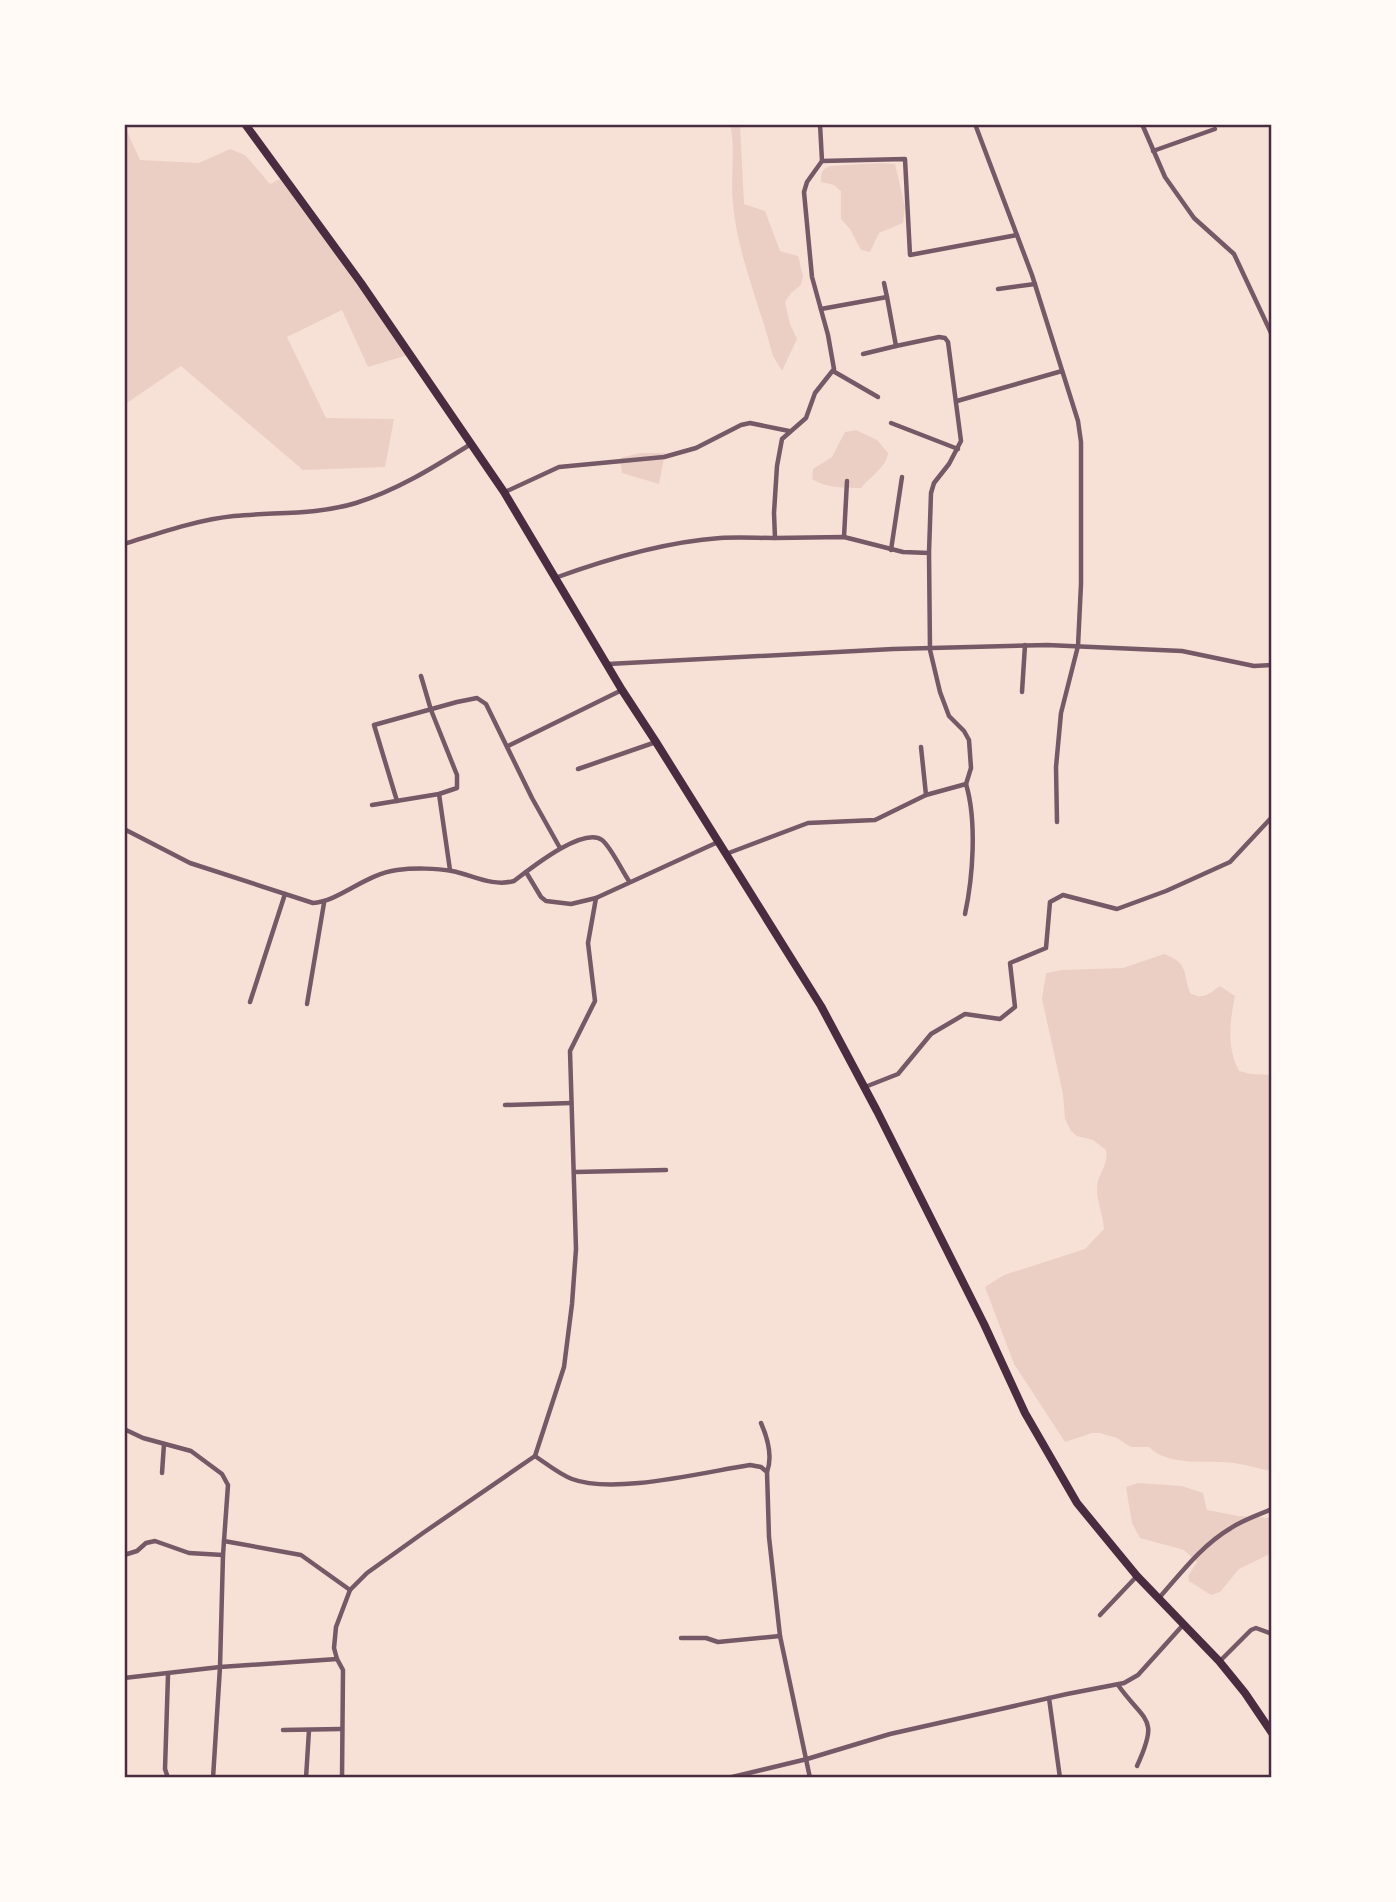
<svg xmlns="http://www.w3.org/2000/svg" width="1396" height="1902" font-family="'Playfair Display',serif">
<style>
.green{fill:#ebcfc5}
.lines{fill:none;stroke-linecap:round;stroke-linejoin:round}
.pedestrian{stroke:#755966;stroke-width:3.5}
.minor{stroke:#755966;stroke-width:4.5}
.trunk{stroke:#4a2c40;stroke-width:8}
.neatline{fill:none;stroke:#4a2c40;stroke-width:2.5}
</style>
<rect width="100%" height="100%" fill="#f7e1d7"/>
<!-- green -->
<g class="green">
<path d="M730 124H740L744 204 765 211 780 251 798 256 803 276 801 285 791 293 785 302 790 324 797 339 782 371 773 356C760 306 738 256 733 205 730 178 736 150 730 124Z"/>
<polygon points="124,125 140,160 199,163 230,149 245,155 270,184 280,179 408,355 368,367 342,310 287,337 326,418 394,419 385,467 303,470 181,366 124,405"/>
<path d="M879 163 895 164 905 207 903 223 879 233 870 252 861 250 850 229 841 219V191L834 185 821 182C821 173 822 168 831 166Z"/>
<path d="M856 430 877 440 888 453C887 466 870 477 861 488 846 488 825 488 812 479L813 469 832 457 845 432Z"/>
<polygon points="640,453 665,453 659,484 622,473 620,458"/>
<path d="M1164 954C1189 963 1183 973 1190 993 1204 1001 1209 993 1220 986L1235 996C1230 1021 1226 1046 1239 1071L1251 1074 1272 1075V1471C1259 1469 1247 1465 1234 1463 1207 1460 1169 1467 1149 1447H1131L1117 1438 1100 1433H1092L1065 1442 1014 1364 985 1287 1004 1275 1085 1249 1104 1229C1103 1215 1097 1202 1097 1189 1097 1174 1109 1166 1106 1150L1093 1140 1077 1136 1071 1131 1065 1119 1063 1094 1042 999 1046 973 1062 970 1123 968Z"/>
<polygon points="1138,1483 1182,1486 1203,1493 1207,1510 1238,1516 1272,1518 1272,1553 1239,1569 1220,1592 1211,1595 1189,1581 1188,1576 1197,1562 1184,1550 1140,1538 1132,1523 1126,1487"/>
</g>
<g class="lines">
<!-- pedestrian -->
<polyline class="pedestrian" points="124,331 124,343"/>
<!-- minor -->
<g class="minor">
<polyline points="975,124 1032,275 1078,421 1081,442 1081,584 1078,646 1061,713 1056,767 1057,822"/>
<polyline points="1142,124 1165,177 1194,218 1234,254 1272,335"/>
<polyline points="1153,151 1215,129"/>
<polyline points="822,161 905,159 910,255 1017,235"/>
<polyline points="884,283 887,297"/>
<polyline points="998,289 1035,284"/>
<polyline points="821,309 887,297 896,346 939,337 945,338 948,342 961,441 949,464 934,483 931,493 929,553"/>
<polyline points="863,354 896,346"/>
<polyline points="833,371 878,397"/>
<polyline points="957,401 1062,371"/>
<polyline points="891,423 958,449"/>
<polyline points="505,492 559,467 664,457 696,448 741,425 750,423 789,431"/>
<polyline points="844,537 847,481"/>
<path d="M124 544C160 533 196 520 234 516 274 512 317 515 356 503 398 490 434 467 471 444"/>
<polyline points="891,550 902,477"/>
<path d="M555 578C607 559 664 542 720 538 739 537 757 538 775 538L774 513 777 466 782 439 806 418 815 393 834 369 828 335 812 277 804 192 807 182 822 161 820 124"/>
<polyline points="608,664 893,649 1047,645 1182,651 1254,666 1272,665"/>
<polyline points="1022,692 1025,645"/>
<polyline points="508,746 622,690"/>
<polyline points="921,747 926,795"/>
<polyline points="578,769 656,742"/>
<polyline points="439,794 450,870"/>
<polyline points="397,801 374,725 457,702 477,698 486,704 532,798 560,848"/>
<polyline points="372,805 439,794 457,788 457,775 431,710 421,676"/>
<path d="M124 829 190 863 313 903C338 902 365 874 397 870 413 868 436 868 452 871 473 875 492 887 514 881 530 869 583 826 602 840 611 847 622 871 629 881"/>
<polyline points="726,854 808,823 875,820 926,795 966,784 971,768 969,740 964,731 949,716 940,692 930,650 929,553 903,552 844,537 775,538"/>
<polyline points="526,872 541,897 546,901 571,904 596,898 718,842"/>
<path d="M965 914C973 877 977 821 966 784"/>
<polyline points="250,1002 285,894"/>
<polyline points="307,1004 324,903"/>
<polyline points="865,1087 898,1074 931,1034 965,1014 1000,1019 1015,1007 1010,963 1046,948 1050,902 1063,895 1117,909 1166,891 1230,862 1272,817"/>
<polyline points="505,1105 571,1103"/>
<polyline points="575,1172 666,1170"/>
<path d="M761 1423C768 1439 773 1456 767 1472"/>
<polyline points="124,1429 143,1438 191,1451 222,1474 228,1485 223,1555 220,1667 213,1778"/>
<path d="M535 1456C547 1464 559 1474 572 1479 614 1495 704 1472 750 1465L761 1467 767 1472 769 1537 780 1636 810 1778"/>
<polyline points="162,1473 164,1444"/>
<polyline points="224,1541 301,1555 350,1590"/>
<polyline points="124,1555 137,1551 146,1543 155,1541 189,1553 223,1555"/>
<path d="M1159 1598C1181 1573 1202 1545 1231 1528 1243 1520 1258 1515 1272 1509"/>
<polyline points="1100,1615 1137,1576"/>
<polyline points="681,1638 706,1638 718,1642 780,1636"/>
<polyline points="1220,1661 1251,1630 1256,1628 1272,1634"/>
<polyline points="168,1675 165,1769 168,1778"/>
<polyline points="124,1678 220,1667 337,1659"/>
<path d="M1118 1685C1145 1723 1160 1716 1137 1766"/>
<polyline points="1049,1698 1060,1778"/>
<polyline points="283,1730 341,1729"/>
<polyline points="306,1778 309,1730"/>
<polyline points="342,1778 343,1670 337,1659 334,1648 336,1627 350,1590 367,1573 423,1533 535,1456 564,1367 572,1304 576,1249 570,1051 595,1001 588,943 596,898"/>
<polyline points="728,1778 807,1759 890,1734 1067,1694 1124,1683 1138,1675 1183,1625"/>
</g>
<!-- trunk -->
<polyline class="trunk" points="245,124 361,283 504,492 622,690 656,742 821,1006 877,1111 984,1324 1025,1413 1077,1503 1137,1576 1219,1661 1245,1693 1272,1733"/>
</g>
<!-- border -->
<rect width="1396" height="1902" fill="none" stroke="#fffaf5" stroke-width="252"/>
<rect x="126" y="126" width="1144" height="1650" class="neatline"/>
</svg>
